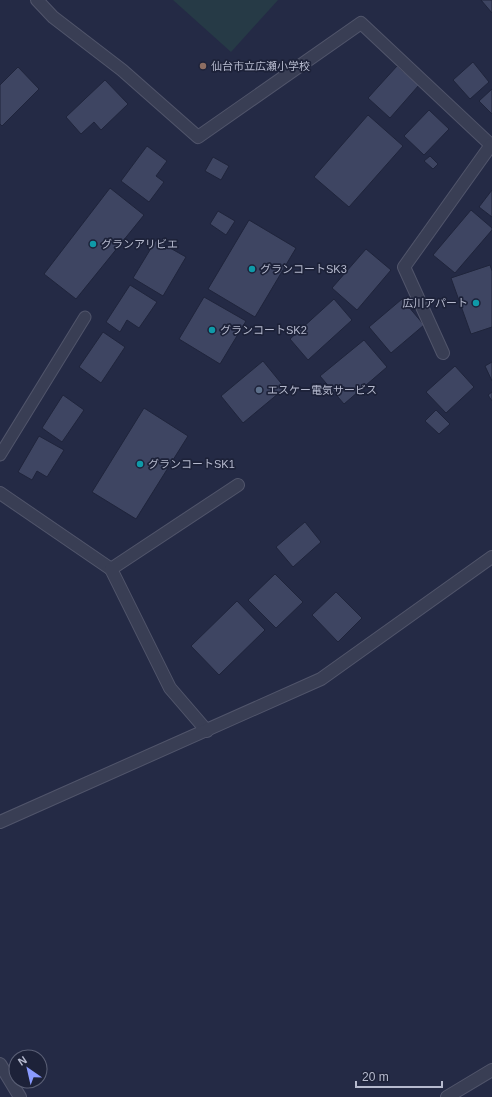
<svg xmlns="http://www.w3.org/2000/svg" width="492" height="1097" font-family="Arial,'Noto Sans JP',sans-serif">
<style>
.green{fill:#263a46}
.building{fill:#3e4562;stroke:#1f243b}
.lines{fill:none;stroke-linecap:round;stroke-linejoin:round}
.service-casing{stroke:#51556b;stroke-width:13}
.minor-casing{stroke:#51556b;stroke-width:14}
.service{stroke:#393e54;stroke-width:11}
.minor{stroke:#393e54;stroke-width:12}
.education-dot{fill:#8d6e63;stroke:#1d2239;stroke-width:1.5}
.culture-dot{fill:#0f9aa8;stroke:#1d2239;stroke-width:1.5}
.service-dot{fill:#5c6f8a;stroke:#1d2239;stroke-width:1.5}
.labels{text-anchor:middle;stroke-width:3.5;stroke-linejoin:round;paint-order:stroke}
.poi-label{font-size:11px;fill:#b6bace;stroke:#1d2239;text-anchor:start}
</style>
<rect width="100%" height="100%" fill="#242a45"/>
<!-- green -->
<polygon class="green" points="173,0 278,0 231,52"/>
<!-- building -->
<g class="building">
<polygon points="481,0 492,0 492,13"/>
<polygon points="473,62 489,82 470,99 453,80"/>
<polygon points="397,66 419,85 390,118 368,98"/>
<polygon points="18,67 39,89 2,126 0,124 0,85"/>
<polygon points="105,80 128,104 101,130 94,122 81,134 66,117"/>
<polygon points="492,89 492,114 479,101"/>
<polygon points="429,110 449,129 424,155 404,136"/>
<polygon points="368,115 403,146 349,207 314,177"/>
<polygon points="147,146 167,161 156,176 164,182 149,202 121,181"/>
<polygon points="430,156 438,164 433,169 424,161"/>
<polygon points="213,157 229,166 221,180 205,171"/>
<polygon points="110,188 144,215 76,299 44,274"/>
<polygon points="492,190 492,217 479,207"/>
<polygon points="471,210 492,228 492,230 455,273 433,255"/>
<polygon points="218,211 235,221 226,235 210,224"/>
<polygon points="249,220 296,248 255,317 208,289"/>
<polygon points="156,240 186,257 163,296 133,278"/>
<polygon points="366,249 391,270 357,310 332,288"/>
<polygon points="490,265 492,271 492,327 471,334 451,278"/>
<polygon points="130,285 157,302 139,328 127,320 120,332 106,322"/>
<polygon points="204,297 246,321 220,364 179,339"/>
<polygon points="334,299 352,320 308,360 290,339"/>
<polygon points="402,299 424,325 391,353 369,327"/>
<polygon points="103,332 125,347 101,383 79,367"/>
<polygon points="364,340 387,367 344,404 320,376"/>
<polygon points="263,361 285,388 243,423 221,396"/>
<polygon points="492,362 492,381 485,366"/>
<polygon points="455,366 474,387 446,413 426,392"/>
<polygon points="492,392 492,401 488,395"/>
<polygon points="63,395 84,410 62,442 42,428"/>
<polygon points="144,408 188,436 136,519 92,492"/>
<polygon points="436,410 450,424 439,434 425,421"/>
<polygon points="39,436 64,450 47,477 37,471 32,480 18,472"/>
<polygon points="305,522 321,542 293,567 276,547"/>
<polygon points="275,574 303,602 276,628 248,600"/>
<polygon points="336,592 362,618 338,642 312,615"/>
<polygon points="237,601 265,630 219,675 191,646"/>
</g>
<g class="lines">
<!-- service casing -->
<g class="service-casing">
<polyline id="service" points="0,455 85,317"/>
</g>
<!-- minor casing -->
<g class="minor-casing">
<g id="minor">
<polyline points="37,0 53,17 122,70 198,137 361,23 492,146"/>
<polyline points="443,353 404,267 491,145"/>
<polyline points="0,493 111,569"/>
<polyline points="207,731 170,688 111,569 238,485"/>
<polyline points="0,822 321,679 492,557"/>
<polyline points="0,1064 20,1097"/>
<polyline points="447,1097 492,1070"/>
</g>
</g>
<!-- service -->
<use href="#service" class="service"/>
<!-- minor -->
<use href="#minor" class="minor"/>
</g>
<!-- markers -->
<circle class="education-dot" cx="203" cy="66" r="4"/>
<g class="culture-dot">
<circle cx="93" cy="244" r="4"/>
<circle cx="252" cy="269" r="4"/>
<circle cx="476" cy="303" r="4"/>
<circle cx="212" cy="330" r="4"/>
<circle cx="140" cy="464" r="4"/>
</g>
<circle class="service-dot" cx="259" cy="390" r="4"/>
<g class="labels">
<!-- poi labels -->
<g class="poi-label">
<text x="211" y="70">仙台市立広瀬小学校</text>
<text x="101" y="248">グランアリビエ</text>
<text x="260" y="273">グランコートSK3</text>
<text x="468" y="307" text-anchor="end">広川アパート</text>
<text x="220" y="334">グランコートSK2</text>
<text x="267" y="394">エスケー電気サービス</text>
<text x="148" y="468">グランコートSK1</text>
</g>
</g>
<!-- north arrow -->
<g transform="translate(28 1069) rotate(326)"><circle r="19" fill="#1d2239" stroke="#5a5f75"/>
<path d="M0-3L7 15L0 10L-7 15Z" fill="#8a9bff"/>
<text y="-6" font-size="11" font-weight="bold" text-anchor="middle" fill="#b6bace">N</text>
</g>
<!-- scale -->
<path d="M356 1081v6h86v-6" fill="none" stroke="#b6bace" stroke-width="2"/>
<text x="362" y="1081" font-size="12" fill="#b6bace" stroke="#1d2239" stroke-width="3" paint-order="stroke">20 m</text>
</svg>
